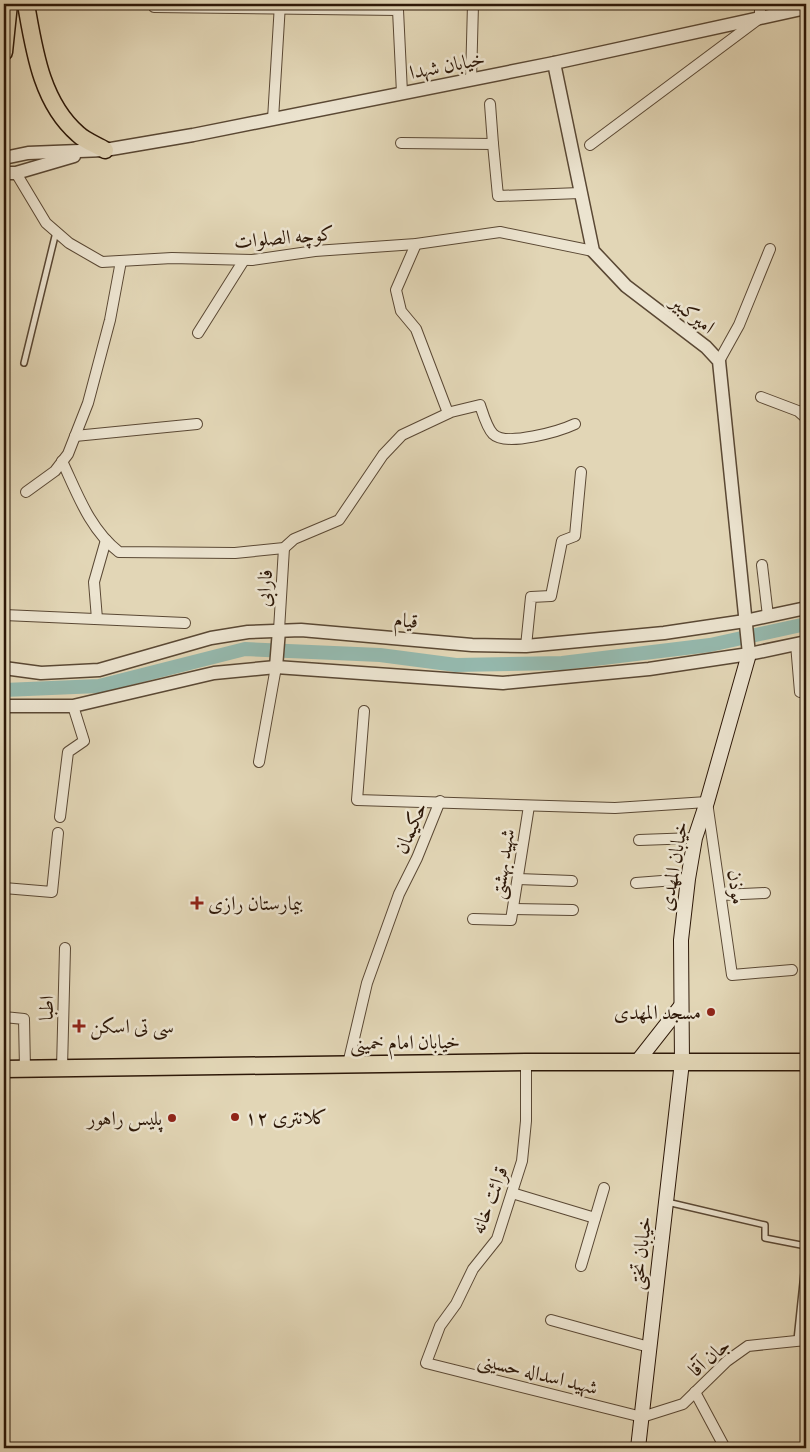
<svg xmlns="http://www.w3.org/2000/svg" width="810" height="1452" font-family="Vollkorn,Amiri,serif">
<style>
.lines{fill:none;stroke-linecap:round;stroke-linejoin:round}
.canal{stroke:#95b9ae;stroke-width:14}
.service-casing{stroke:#5a4834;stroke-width:8}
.minor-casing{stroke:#5a4834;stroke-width:12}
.tertiary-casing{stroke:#5a4834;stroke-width:15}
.secondary-casing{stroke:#2d1808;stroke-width:16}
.primary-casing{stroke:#2d1808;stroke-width:19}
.service{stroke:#ece4d0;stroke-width:5}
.minor{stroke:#ece4d0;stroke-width:10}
.tertiary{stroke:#ece4d0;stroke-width:12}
.secondary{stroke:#ece4d0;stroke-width:14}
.primary{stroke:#e2d6b6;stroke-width:16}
.poi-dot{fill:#8f2418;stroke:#ece4d0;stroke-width:2}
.labels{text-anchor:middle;stroke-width:5;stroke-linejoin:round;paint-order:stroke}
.street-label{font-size:20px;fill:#2d1808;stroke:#ece4d0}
.poi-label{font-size:20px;fill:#2d1808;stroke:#ece4d0;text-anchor:start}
</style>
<rect width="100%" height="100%" fill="#e2d6b6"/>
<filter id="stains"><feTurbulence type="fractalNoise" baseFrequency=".004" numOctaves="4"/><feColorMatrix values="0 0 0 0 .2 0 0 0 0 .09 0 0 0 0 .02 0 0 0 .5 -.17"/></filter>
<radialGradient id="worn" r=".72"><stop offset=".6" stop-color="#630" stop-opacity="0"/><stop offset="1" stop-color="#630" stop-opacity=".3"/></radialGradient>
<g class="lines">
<!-- canal -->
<polyline class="canal" points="4,690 99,686 245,649 380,655 456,665 562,663 710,645 806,624"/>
<!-- service casing -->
<g class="service-casing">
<g id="service">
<polyline points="24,363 56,232"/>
<polyline points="667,1202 765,1225 765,1238 806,1246"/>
<polyline points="797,1340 806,1254"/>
</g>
</g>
<!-- minor casing -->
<g class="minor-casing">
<g id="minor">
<polyline points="154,7 398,10 402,93"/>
<polyline points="471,80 473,4"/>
<polyline points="490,104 493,144"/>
<polyline points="273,119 280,4"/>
<polyline points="401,143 493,144 498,196 580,193"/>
<polyline points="590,145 760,18 760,4"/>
<polyline points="16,173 46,223 69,243 102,262 172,258 252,260 315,251 416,244 500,232 593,251"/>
<polyline points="416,244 396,290 401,311 416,329 448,413"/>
<polyline points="198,333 244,260"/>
<polyline points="719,361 739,325 770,249"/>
<polyline points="761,397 798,411 806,418"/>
<polyline points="75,436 197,424"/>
<path d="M62 461C77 493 90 530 119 552L235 553 284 548 294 539 339 520 383 455 402 435 451 412 480 405C483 414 487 428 493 434 506 447 560 431 575 424"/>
<polyline points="26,492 55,471 68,454 88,403 110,320 121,261"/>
<polyline points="762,565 768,616"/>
<polyline points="4,615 185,623"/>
<polyline points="97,619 94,582 106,540"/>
<polyline points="279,630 284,548"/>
<polyline points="796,644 800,692"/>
<polyline points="526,646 531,597 551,596 562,541 575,536 581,472"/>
<polyline points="364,711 357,800 615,808 707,802 732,975 792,970"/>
<polyline points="259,762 276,667"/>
<polyline points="60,817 68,752 84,741 73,706"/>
<polyline points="639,840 695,838"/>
<polyline points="518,879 572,881"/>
<polyline points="636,883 688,879"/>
<polyline points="4,888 52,892 58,833"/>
<polyline points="721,895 765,893"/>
<polyline points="513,909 573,910"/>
<polyline points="473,919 511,920 529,806"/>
<polyline points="4,1017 24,1019 25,1069"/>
<polyline points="526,1062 526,1121 522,1161 497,1239 473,1269 456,1304 440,1326 426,1363 642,1417 683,1404 727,1361 748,1346 806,1340"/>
<polyline points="348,1064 367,983 399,894 417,858 440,801"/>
<polyline points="62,1068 65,948"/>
<polyline points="512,1193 595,1218"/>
<polyline points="581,1266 604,1188"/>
<polyline points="551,1320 649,1347"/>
<polyline points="695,1392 725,1448"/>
</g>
</g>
<!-- tertiary casing -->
<g class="tertiary-casing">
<g id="tertiary">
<polyline points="554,63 593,251 626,286 706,347 719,361 749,654"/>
<polyline points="4,158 28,153 105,150 193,135 554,63 806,8"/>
<polyline points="4,173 16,173 74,156"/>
<polyline points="276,667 279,630"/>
<polyline points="4,668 41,673 99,670 211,638 248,632 301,630 472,645 526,646 664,633 745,621 806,608"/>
<polyline points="4,706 73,706 214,673 276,667 503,683 649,669 749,654 806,642"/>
</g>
</g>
<!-- secondary casing -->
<g class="secondary-casing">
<g id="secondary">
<polyline points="637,1062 681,1006"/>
<polyline points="638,1448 682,1062 681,940 688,879 695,838 707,802 749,654"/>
</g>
</g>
<!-- primary casing -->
<g class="primary-casing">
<g id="primary">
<path d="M26 4C34 49 41 102 78 134 85 141 97 145 105 150"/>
<polyline points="4,52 9,4"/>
<polyline points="4,1069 526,1062 806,1062"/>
</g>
</g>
<!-- service -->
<use href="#service" class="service"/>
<!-- minor -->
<use href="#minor" class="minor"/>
<!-- tertiary -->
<use href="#tertiary" class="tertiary"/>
<!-- secondary -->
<use href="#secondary" class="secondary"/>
<!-- primary -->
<use href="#primary" class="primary"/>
</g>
<!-- markers -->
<g class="poi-dot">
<path d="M194.5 895.5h5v5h5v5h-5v5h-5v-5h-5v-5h5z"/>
<circle cx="711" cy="1012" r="5"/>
<path d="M76.5 1018.5h5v5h5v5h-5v5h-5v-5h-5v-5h5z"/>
<circle cx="235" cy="1117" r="5"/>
<circle cx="172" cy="1118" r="5"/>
</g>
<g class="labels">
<!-- street labels -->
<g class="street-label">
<text transform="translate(447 65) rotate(-11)" y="7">خیابان شهدا</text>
<text transform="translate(284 237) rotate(-5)" y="7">کوچه الصلوات</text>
<text transform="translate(693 314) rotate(38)" y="7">امیرکبیر</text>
<text transform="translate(264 588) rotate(-86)" y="7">فارابی</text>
<text transform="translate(406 620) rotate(6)" y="7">قیام</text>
<text transform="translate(410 828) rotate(-67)" y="7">حکیمان</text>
<text transform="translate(502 864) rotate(-81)" y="7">شهید بهشتی</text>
<text transform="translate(673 866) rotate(-80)" y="7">خیابان المهدی</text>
<text transform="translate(737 887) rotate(83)" y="7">موذن</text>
<text transform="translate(46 1008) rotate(-89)" y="7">اطبا</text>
<text transform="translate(405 1042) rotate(-1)" y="7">خیابان امام خمینی</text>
<text transform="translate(489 1200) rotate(-69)" y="7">قرائت خانه</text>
<text transform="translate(640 1253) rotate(-83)" y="7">خیابان تختی</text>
<text transform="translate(709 1357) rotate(-41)" y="7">جان آقا</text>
<text transform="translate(538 1373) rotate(14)" y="7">شهید اسداله حسینی</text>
</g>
<!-- poi labels -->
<g class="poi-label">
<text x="208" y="910">بیمارستان رازی</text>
<text x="701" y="1019" text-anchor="end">مسجد المهدی</text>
<text x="90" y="1033">سی تی اسکن</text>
<text x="245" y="1124">کلانتری ۱۲</text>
<text x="162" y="1125" text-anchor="end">پلیس راهور</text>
</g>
</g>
<!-- margin -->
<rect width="810" height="1452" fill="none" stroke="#e2d6b6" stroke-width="20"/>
<rect x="5" y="5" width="800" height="1442" fill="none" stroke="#2d1808" stroke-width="2.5"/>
<rect x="10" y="10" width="790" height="1432" fill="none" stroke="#2d1808"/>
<rect width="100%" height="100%" filter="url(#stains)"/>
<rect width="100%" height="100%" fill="url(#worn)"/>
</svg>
